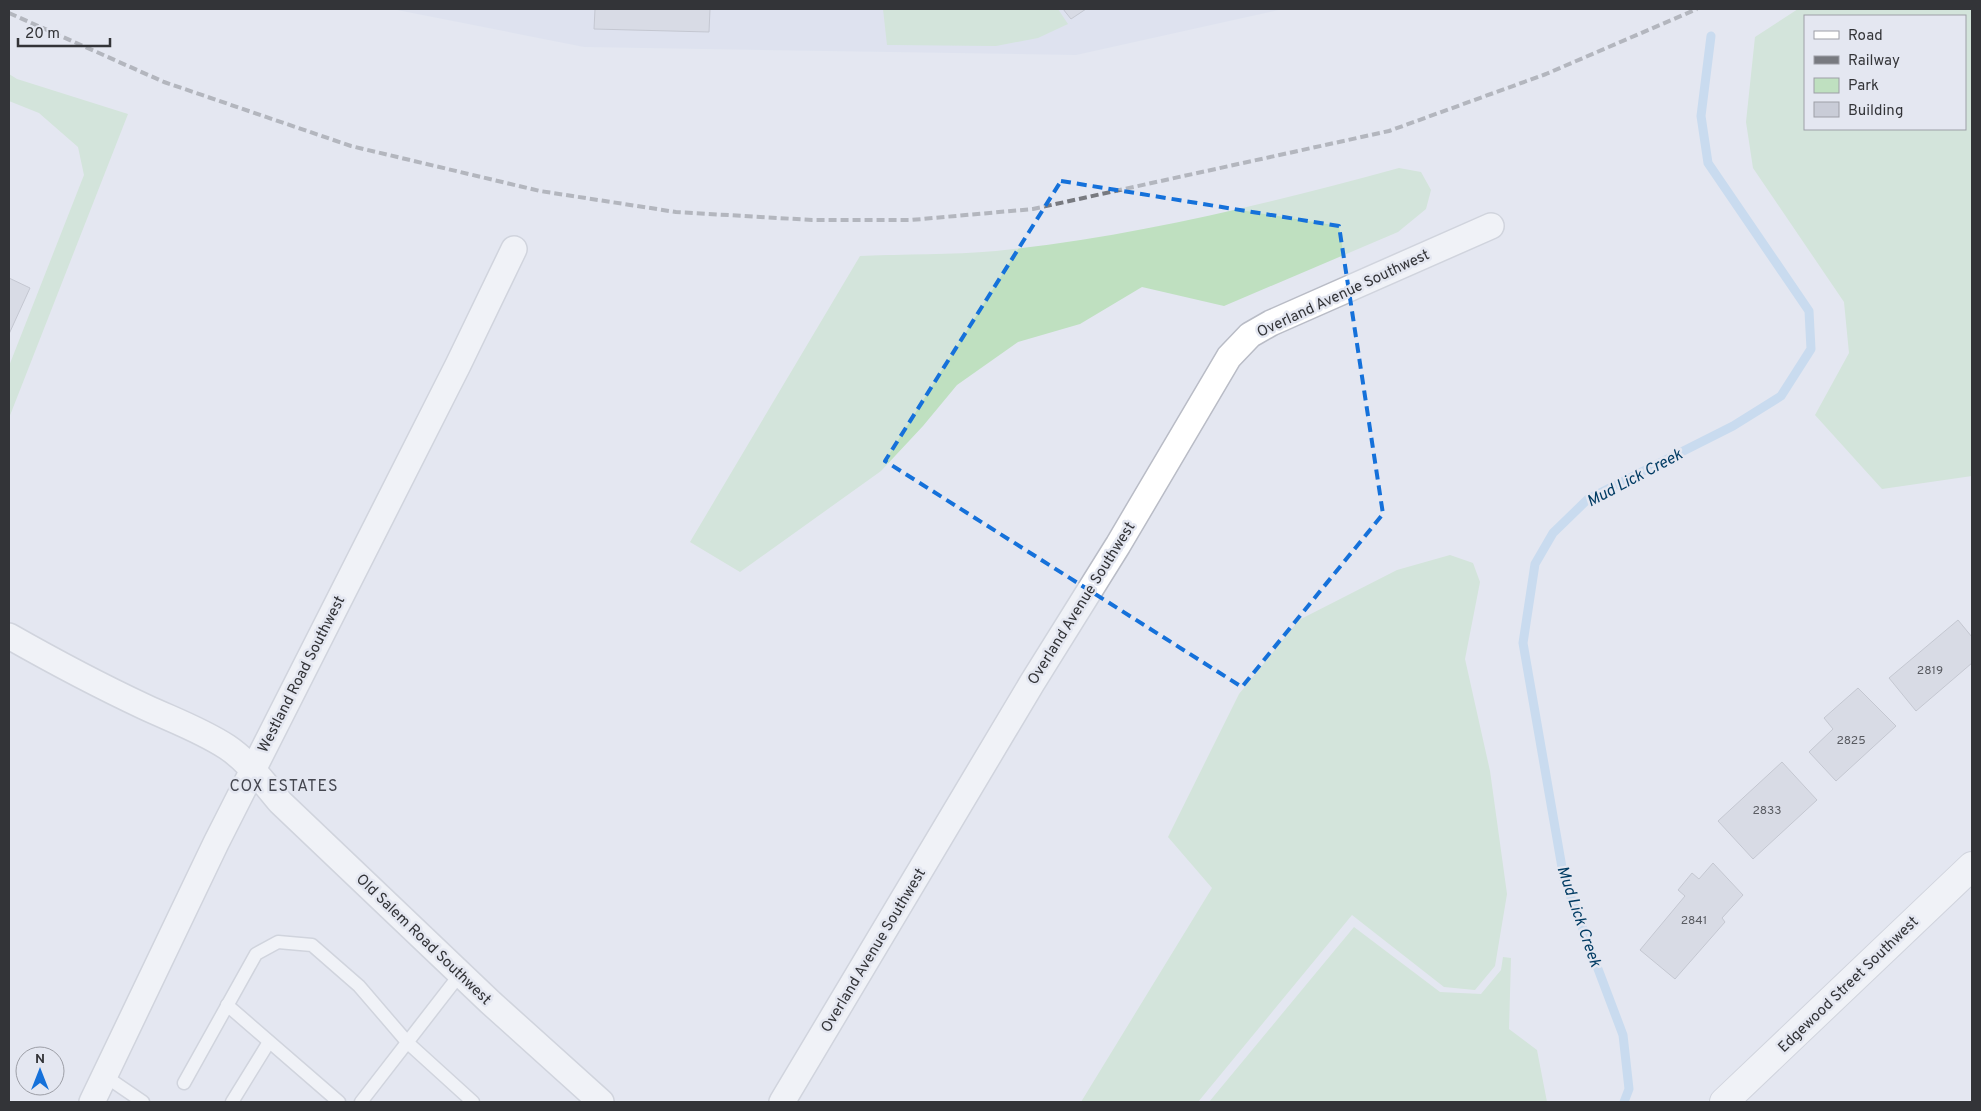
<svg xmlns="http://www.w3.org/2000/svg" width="1981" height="1111" font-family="Overpass,sans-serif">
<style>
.built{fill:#d7dcee}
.green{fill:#bfe0c0;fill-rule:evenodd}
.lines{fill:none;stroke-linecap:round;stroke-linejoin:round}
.stream{stroke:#a9cced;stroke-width:9}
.building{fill:#c9ccd7;stroke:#9ea0ab}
.lane-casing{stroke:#b9bcc6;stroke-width:15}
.street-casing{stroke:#b9bcc6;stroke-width:28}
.secondary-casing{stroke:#b9bcc6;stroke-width:30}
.lane{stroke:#fff;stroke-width:12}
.street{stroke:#fff;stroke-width:25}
.secondary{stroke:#fff;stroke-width:28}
.rail{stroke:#787a80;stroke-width:4;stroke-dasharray:8 4;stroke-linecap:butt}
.marked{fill:none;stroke:#1571da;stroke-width:4;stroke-dasharray:10 6;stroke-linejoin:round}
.labels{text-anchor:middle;stroke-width:5;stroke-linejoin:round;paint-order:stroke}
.number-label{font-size:12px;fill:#585a60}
.street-label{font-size:15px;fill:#333438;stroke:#e4e7f1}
.water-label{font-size:16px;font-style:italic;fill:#003b63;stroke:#e4e7f1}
.neighbourhood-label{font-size:16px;letter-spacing:1px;fill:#454750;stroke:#e4e7f1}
</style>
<rect width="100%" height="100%" fill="#e4e7f1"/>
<!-- built -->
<polygon class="built" points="392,9 1283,9 1076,55 584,47"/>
<!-- green -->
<g class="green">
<polygon points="883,9 1058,9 1068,24 1038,38 996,46 887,45"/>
<path d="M1798 9H1972V476L1882 489 1815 415 1849 353 1844 302 1753 168 1746 122 1755 37ZM1965 16V129H1805V16Z"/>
<polygon points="9,74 17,79 128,114 9,418 9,366 84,175 78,147 39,113 9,101"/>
<path d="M1399 168 1421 172 1431 190 1426 209 1398 232 1224 306 1142 287 1080 324 1018 342 957 385 923 426 881 471 740 572 690 542 860 256C905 254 951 255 996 251 1133 237 1267 204 1399 168Z"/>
<polygon points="1450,555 1473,563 1480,582 1465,659 1490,771 1507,894 1495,966 1475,990 1444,987 1352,915 1198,1102 1081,1102 1212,888 1168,837 1239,694 1299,620 1397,570"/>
<polygon points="1354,927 1440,992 1481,994 1501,970 1503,957 1511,958 1509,1029 1537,1050 1547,1102 1209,1102"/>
</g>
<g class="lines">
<!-- stream -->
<polyline class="stream" points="1624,1102 1629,1089 1623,1035 1564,879 1523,643 1535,564 1553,533 1588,499 1733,426 1781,396 1811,349 1809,311 1708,163 1701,116 1711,36"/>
</g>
<!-- building -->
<g class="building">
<polygon points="595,9 710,9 709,32 594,29"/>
<polygon points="1063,9 1086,9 1071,19"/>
<polygon points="9,278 30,288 9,334"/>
<polygon points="1958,620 1972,637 1972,663 1916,711 1889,678"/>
<polygon points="1858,688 1896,726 1836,781 1809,752 1833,729 1824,718"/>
<polygon points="1782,762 1817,800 1753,859 1718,821"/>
<polygon points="1713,863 1743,895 1722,918 1725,922 1675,979 1640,950 1685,896 1678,890 1692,873 1699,879"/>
</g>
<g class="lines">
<!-- lane casing -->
<g class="lane-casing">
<g id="lane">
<polyline points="227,1005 339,1102"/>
<polyline points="105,1076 143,1102"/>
<polyline points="184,1083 256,954 278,942 312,945 359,986 408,1043 473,1102"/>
<polyline points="232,1102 269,1042"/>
<polyline points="361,1102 461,973"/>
</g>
</g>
<!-- street casing -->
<g class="street-casing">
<g id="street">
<path d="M9 636C53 661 98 685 145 707 173 720 201 730 227 747 248 761 264 783 280 802L490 1002 601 1102"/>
<polyline points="92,1102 216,843 458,365 514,249"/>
<polyline points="782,1102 1032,683 1118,545 1229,357 1250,335 1271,323 1491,226"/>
</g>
</g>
<!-- secondary casing -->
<g class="secondary-casing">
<polyline id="secondary" points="1724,1102 1972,866"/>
</g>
<!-- lane -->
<use href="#lane" class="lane"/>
<!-- street -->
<use href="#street" class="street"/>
<!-- secondary -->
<use href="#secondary" class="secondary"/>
<!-- rail -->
<polyline class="rail" points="9,13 164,82 351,146 540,191 676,212 812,220 911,220 1033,209 1389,131 1546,74 1697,9"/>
</g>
<!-- marked area -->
<path d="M0 0H1981V1111H0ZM1061 181 1339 226 1383 514 1242 687 885 461Z" fill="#e4e7f1" fill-opacity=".55" fill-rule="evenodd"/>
<path class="marked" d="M1061 181 1339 226 1383 514 1242 687 885 461Z"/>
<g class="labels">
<!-- number labels -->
<g class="number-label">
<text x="1930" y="674">2819</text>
<text x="1851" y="744">2825</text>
<text x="1767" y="814">2833</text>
<text x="1694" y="924">2841</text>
</g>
<!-- street labels -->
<g class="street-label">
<text transform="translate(1343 293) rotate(-25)" y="5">Overland Avenue Southwest</text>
<text transform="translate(1081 603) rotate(-58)" y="5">Overland Avenue Southwest</text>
<text transform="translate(301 674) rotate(-63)" y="5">Westland Road Southwest</text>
<text transform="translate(424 939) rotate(44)" y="5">Old Salem Road Southwest</text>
<text transform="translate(873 950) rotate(-59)" y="5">Overland Avenue Southwest</text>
<text transform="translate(1848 984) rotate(-44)" y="5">Edgewood Street Southwest</text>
</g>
<!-- water labels -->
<g class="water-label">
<text transform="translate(1634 477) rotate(-28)" y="6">Mud Lick Creek</text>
<text transform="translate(1580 916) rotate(71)" y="6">Mud Lick Creek</text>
</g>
<!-- neighbourhood labels -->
<g class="neighbourhood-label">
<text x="284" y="791">COX ESTATES</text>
</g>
</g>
<!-- border -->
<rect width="1981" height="1111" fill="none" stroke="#333438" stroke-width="20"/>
<!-- legend -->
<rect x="1804" y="15" width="162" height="115" fill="#e4e7f1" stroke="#9d9fa7"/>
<rect x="1814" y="31" width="25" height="8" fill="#ffffff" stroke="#9d9fa7"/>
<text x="1848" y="40" font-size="15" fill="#333438">Road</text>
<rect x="1814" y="56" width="25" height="8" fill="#787a80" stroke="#9d9fa7"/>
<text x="1848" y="65" font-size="15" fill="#333438">Railway</text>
<rect x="1814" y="78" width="25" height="15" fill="#bfe0c0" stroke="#9d9fa7"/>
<text x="1848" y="90" font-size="15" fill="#333438">Park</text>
<rect x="1814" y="102" width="25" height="15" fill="#c9ccd7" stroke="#9d9fa7"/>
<text x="1848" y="115" font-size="15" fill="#333438">Building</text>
<!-- north arrow -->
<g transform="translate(40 1071)"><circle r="24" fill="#e4e7f1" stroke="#9d9fa7"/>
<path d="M0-4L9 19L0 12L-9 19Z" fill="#1571da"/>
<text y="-8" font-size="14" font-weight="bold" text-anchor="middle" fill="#333438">N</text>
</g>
<!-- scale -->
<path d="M18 38v8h92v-8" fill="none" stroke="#333438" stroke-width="2.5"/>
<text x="25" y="38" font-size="15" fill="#333438" stroke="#e4e7f1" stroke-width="4" paint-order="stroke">20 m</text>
</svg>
